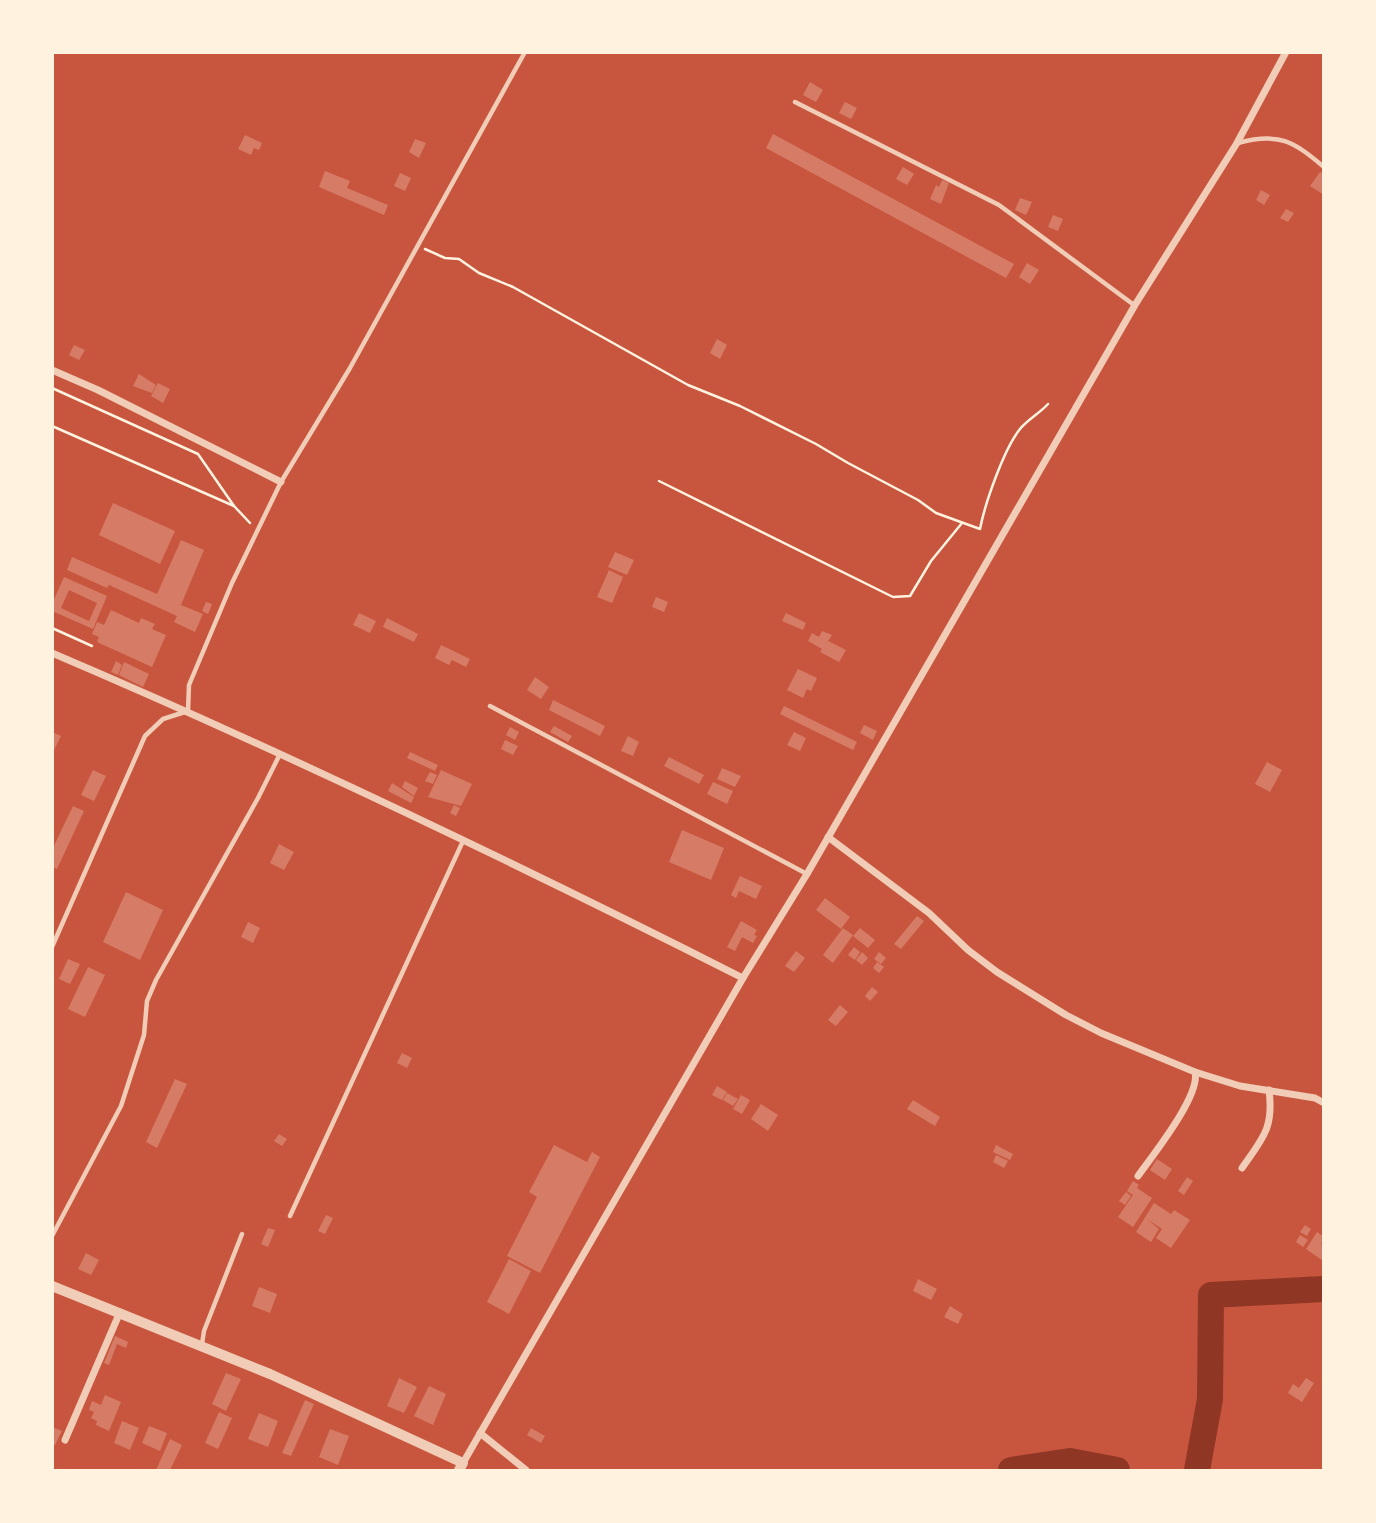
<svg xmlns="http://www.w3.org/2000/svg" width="1376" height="1523" font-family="Merriweather,serif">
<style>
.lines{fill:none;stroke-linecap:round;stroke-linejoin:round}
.river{stroke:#8f3625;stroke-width:26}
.building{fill:#d67c66;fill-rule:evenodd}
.path{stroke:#fff3e0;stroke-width:2.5}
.service{stroke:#f1ccb7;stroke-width:4.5}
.minor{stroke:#f1ccb7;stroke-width:7}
.tertiary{stroke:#f1ccb7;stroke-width:10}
</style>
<rect width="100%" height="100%" fill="#c8553d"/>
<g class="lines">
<!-- river -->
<g class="river">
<polyline points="1011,1470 1070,1461 1117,1470"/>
<polyline points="1197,1470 1210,1399 1211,1295 1324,1289"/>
</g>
</g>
<!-- building -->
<g class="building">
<polygon points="810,82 823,90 816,102 803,95"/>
<polygon points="845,102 857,108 851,119 839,113"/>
<polygon points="773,134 1014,264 1006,278 766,148"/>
<polygon points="245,135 262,143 259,150 254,148 251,155 238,149"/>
<polygon points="415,139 426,143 419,158 409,152"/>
<polygon points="903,167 914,174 907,185 896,179"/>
<polygon points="325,171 350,181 347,188 388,205 384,215 319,187"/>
<polygon points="1320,172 1324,174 1324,195 1310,186"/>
<polygon points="400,173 411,178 405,191 394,186"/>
<polygon points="942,180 949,183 941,204 930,199 936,185 939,187"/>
<polygon points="1261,190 1270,195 1264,205 1256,200"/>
<polygon points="1020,198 1032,202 1026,215 1015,210"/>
<polygon points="1286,209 1294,213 1288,222 1280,218"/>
<polygon points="1053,215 1063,219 1058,231 1048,227"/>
<polygon points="1027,263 1039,270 1030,284 1019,277"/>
<polygon points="717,339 727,345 720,359 710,353"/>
<polygon points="74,345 85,350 79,360 69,355"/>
<polygon points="139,374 156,385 152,393 133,386"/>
<polygon points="158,383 170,389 163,403 151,396"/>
<polygon points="113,503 175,531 160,564 99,535"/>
<polygon points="181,540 204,550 181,605 203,614 195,632 174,622 177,616 109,585 107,588 67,570 72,557 157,594"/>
<polygon points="615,552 634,560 627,575 608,567"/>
<polygon points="609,570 623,577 612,603 597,597"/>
<path d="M64 577 107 596 93 629 52 611V604ZM69 590 97 603 89 621 61 608Z"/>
<polygon points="656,597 668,602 664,612 652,607"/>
<polygon points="206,602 212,604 208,614 202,611"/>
<polygon points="111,610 139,623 141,618 155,624 152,629 166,635 152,667 97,642 99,637 92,634 97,622 104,625"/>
<polygon points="359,613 376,621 370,633 353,625"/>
<polygon points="786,613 806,623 803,630 782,621"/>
<polygon points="387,618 418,634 414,642 383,627"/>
<polygon points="822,631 832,635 828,641 846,650 839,662 820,652 822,649 808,641 812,633 819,637"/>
<polygon points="441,645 470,659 466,667 452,660 449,665 435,658"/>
<polygon points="116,661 122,665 118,675 111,672"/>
<polygon points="124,662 149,674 143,687 119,675"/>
<polygon points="798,669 817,678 811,691 807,689 803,698 787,690"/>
<polygon points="535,677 549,687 541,699 527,690"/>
<polygon points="553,700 605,726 600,736 549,710"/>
<polygon points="784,706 857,742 853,750 780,714"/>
<polygon points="864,725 877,731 873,740 860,733"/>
<polygon points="554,726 572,736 568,742 550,732"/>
<polygon points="510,727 519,732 515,740 506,735"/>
<polygon points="52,732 61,736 52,754"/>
<polygon points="794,732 806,738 800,751 787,745"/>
<polygon points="628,736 639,742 633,756 621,751"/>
<polygon points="505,740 518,746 513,755 501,749"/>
<polygon points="410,752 438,765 435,771 407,758"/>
<polygon points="669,757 704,775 699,784 664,766"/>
<polygon points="1267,762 1282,770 1270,792 1255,784"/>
<polygon points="722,768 741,776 735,787 717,779"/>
<polygon points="93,770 106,776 94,801 81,795"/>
<polygon points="441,770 472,784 461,806 428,797"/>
<polygon points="430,772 437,775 433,784 425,781"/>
<polygon points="405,781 418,788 414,796 402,787"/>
<polygon points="713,782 733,791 727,804 707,794"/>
<polygon points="392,783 414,797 411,803 388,791"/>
<polygon points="454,805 460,808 456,816 450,813"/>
<polygon points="73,806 84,811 57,869 52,867 52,850"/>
<polygon points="682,830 724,848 711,880 669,862"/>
<polygon points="279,844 294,852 284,870 270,863"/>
<polygon points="740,876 762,886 756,899 739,891 736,898 731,895"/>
<polygon points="126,892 163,910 140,960 103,942"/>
<polygon points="825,898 850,917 841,929 816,910"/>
<polygon points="917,916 924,921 901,949 894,944"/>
<polygon points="741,921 757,930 754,935 757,936 753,943 742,937 735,951 727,947"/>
<polygon points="248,922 260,928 253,943 241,937"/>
<polygon points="843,928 853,935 833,963 823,955"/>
<polygon points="860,928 875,940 868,948 853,936"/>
<polygon points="854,947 860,952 855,960 848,955"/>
<polygon points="796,951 805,958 794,972 785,966"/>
<polygon points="862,952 868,958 862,965 856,960"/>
<polygon points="879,952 886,958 881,964 874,959"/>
<polygon points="68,959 80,964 70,984 59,979"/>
<polygon points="877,962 884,967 879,973 873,968"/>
<polygon points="88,967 105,975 85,1017 68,1009"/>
<polygon points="872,987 878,992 870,1001 865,996"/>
<polygon points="840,1005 848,1012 836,1026 828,1020"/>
<polygon points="402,1053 412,1058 407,1068 397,1063"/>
<polygon points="175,1079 187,1084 157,1148 146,1142"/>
<polygon points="717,1086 727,1092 722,1100 712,1095"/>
<polygon points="727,1093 738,1099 733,1106 723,1100"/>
<polygon points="741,1095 750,1100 742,1114 733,1109"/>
<polygon points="913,1100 940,1117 935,1126 907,1109"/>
<polygon points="761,1104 778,1115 768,1131 751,1119"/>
<polygon points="279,1134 287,1139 282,1146 274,1141"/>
<polygon points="554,1145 587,1162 592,1152 600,1157 540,1273 507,1256 537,1197 529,1192"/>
<polygon points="996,1145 1013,1154 1010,1160 993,1152"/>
<polygon points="996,1155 1008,1161 1004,1168 993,1162"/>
<polygon points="1157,1159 1172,1169 1165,1180 1150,1170"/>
<polygon points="1187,1177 1193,1181 1184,1195 1178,1191"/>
<polygon points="1133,1181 1139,1185 1137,1188 1152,1198 1133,1227 1118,1217 1133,1195 1127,1191"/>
<polygon points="1126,1192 1131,1196 1125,1205 1119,1201"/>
<polygon points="1154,1203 1171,1214 1174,1210 1190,1220 1171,1248 1156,1238 1162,1229 1147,1219 1159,1229 1151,1242 1136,1232"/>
<polygon points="326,1215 333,1218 325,1234 318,1231"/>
<polygon points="1305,1225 1311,1229 1307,1236 1300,1232"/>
<polygon points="268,1228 275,1230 268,1247 261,1244"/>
<polygon points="1317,1232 1324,1237 1321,1244 1324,1246 1322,1260 1306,1249"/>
<polygon points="1300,1235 1308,1240 1303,1247 1296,1242"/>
<polygon points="86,1253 99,1260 91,1275 78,1269"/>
<polygon points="509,1259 531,1271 509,1314 487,1302"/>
<polygon points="918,1279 937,1289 931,1300 913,1291"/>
<polygon points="259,1287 277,1294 270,1313 252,1306"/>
<polygon points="950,1306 963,1314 958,1324 944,1317"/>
<polygon points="115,1336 128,1342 126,1348 117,1344 109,1365 104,1363"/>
<polygon points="226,1373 241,1379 226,1411 212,1404"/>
<polygon points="399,1378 417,1387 404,1413 387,1406"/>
<polygon points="1306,1378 1314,1383 1302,1402 1288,1393 1293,1384 1299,1388"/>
<polygon points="429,1386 446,1394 433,1425 414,1416"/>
<polygon points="105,1395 121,1402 109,1431 96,1425 97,1421 91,1418 94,1412 89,1410 92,1401 101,1405"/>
<polygon points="305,1400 314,1404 291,1456 282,1453"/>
<polygon points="219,1412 232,1418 218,1449 205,1443"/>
<polygon points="259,1413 278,1421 268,1447 248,1439"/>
<polygon points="122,1421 139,1428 130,1450 114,1443"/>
<polygon points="149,1426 167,1433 160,1451 142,1443"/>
<polygon points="52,1427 62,1431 55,1445 52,1444"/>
<polygon points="531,1428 545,1436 541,1443 527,1435"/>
<polygon points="330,1429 349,1436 338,1465 319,1457"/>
<polygon points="170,1439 182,1445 170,1470 156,1470"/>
</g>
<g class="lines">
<!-- path -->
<g class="path">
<path d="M425 249 445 258 459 259 479 273 513 287 688 385 740 406 816 444 848 463 918 500 936 513 980 529C985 503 1004 449 1020 429 1027 420 1040 413 1048 404"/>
<polyline points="52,388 198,454 234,506 250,523"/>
<polyline points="52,426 234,506"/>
<polyline points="659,481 893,597 910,596 931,561 962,523"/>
<polyline points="52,628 92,646"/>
</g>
<!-- service -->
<g class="service">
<polyline points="795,102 999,205 1134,305"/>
<path d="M1238 143C1279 132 1293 141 1324 167"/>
<polyline points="490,706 807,874"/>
<polyline points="52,947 145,736 163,719 188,711 189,685 232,583 281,482 350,368 525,52"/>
<polyline points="290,1216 463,841"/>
<polyline points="52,1236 121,1106 144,1035 147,1001 156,980 258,798 280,754"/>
<polyline points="202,1344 204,1331 242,1234"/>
</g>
<!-- minor -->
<g class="minor">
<polyline points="52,370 98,390 281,482"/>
<path d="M52 653C287 753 515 863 743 978"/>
<path d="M828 837 929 913 968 950 997 972 1066 1015 1101 1033 1195 1072C1201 1095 1153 1155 1138 1176"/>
<polyline points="1195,1072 1240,1086 1315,1098 1324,1103"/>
<path d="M1242 1168C1263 1138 1274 1128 1269 1090"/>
<polyline points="480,1433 526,1470"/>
<polyline points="65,1440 120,1312"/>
<polyline points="463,1463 743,978 807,874 1135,305 1237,143 1286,52"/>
</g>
<!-- tertiary -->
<polyline class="tertiary" points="52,1286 270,1374 463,1463 459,1470"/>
</g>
<!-- border -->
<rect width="1376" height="1523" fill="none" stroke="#fff3e0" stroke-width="108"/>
</svg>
